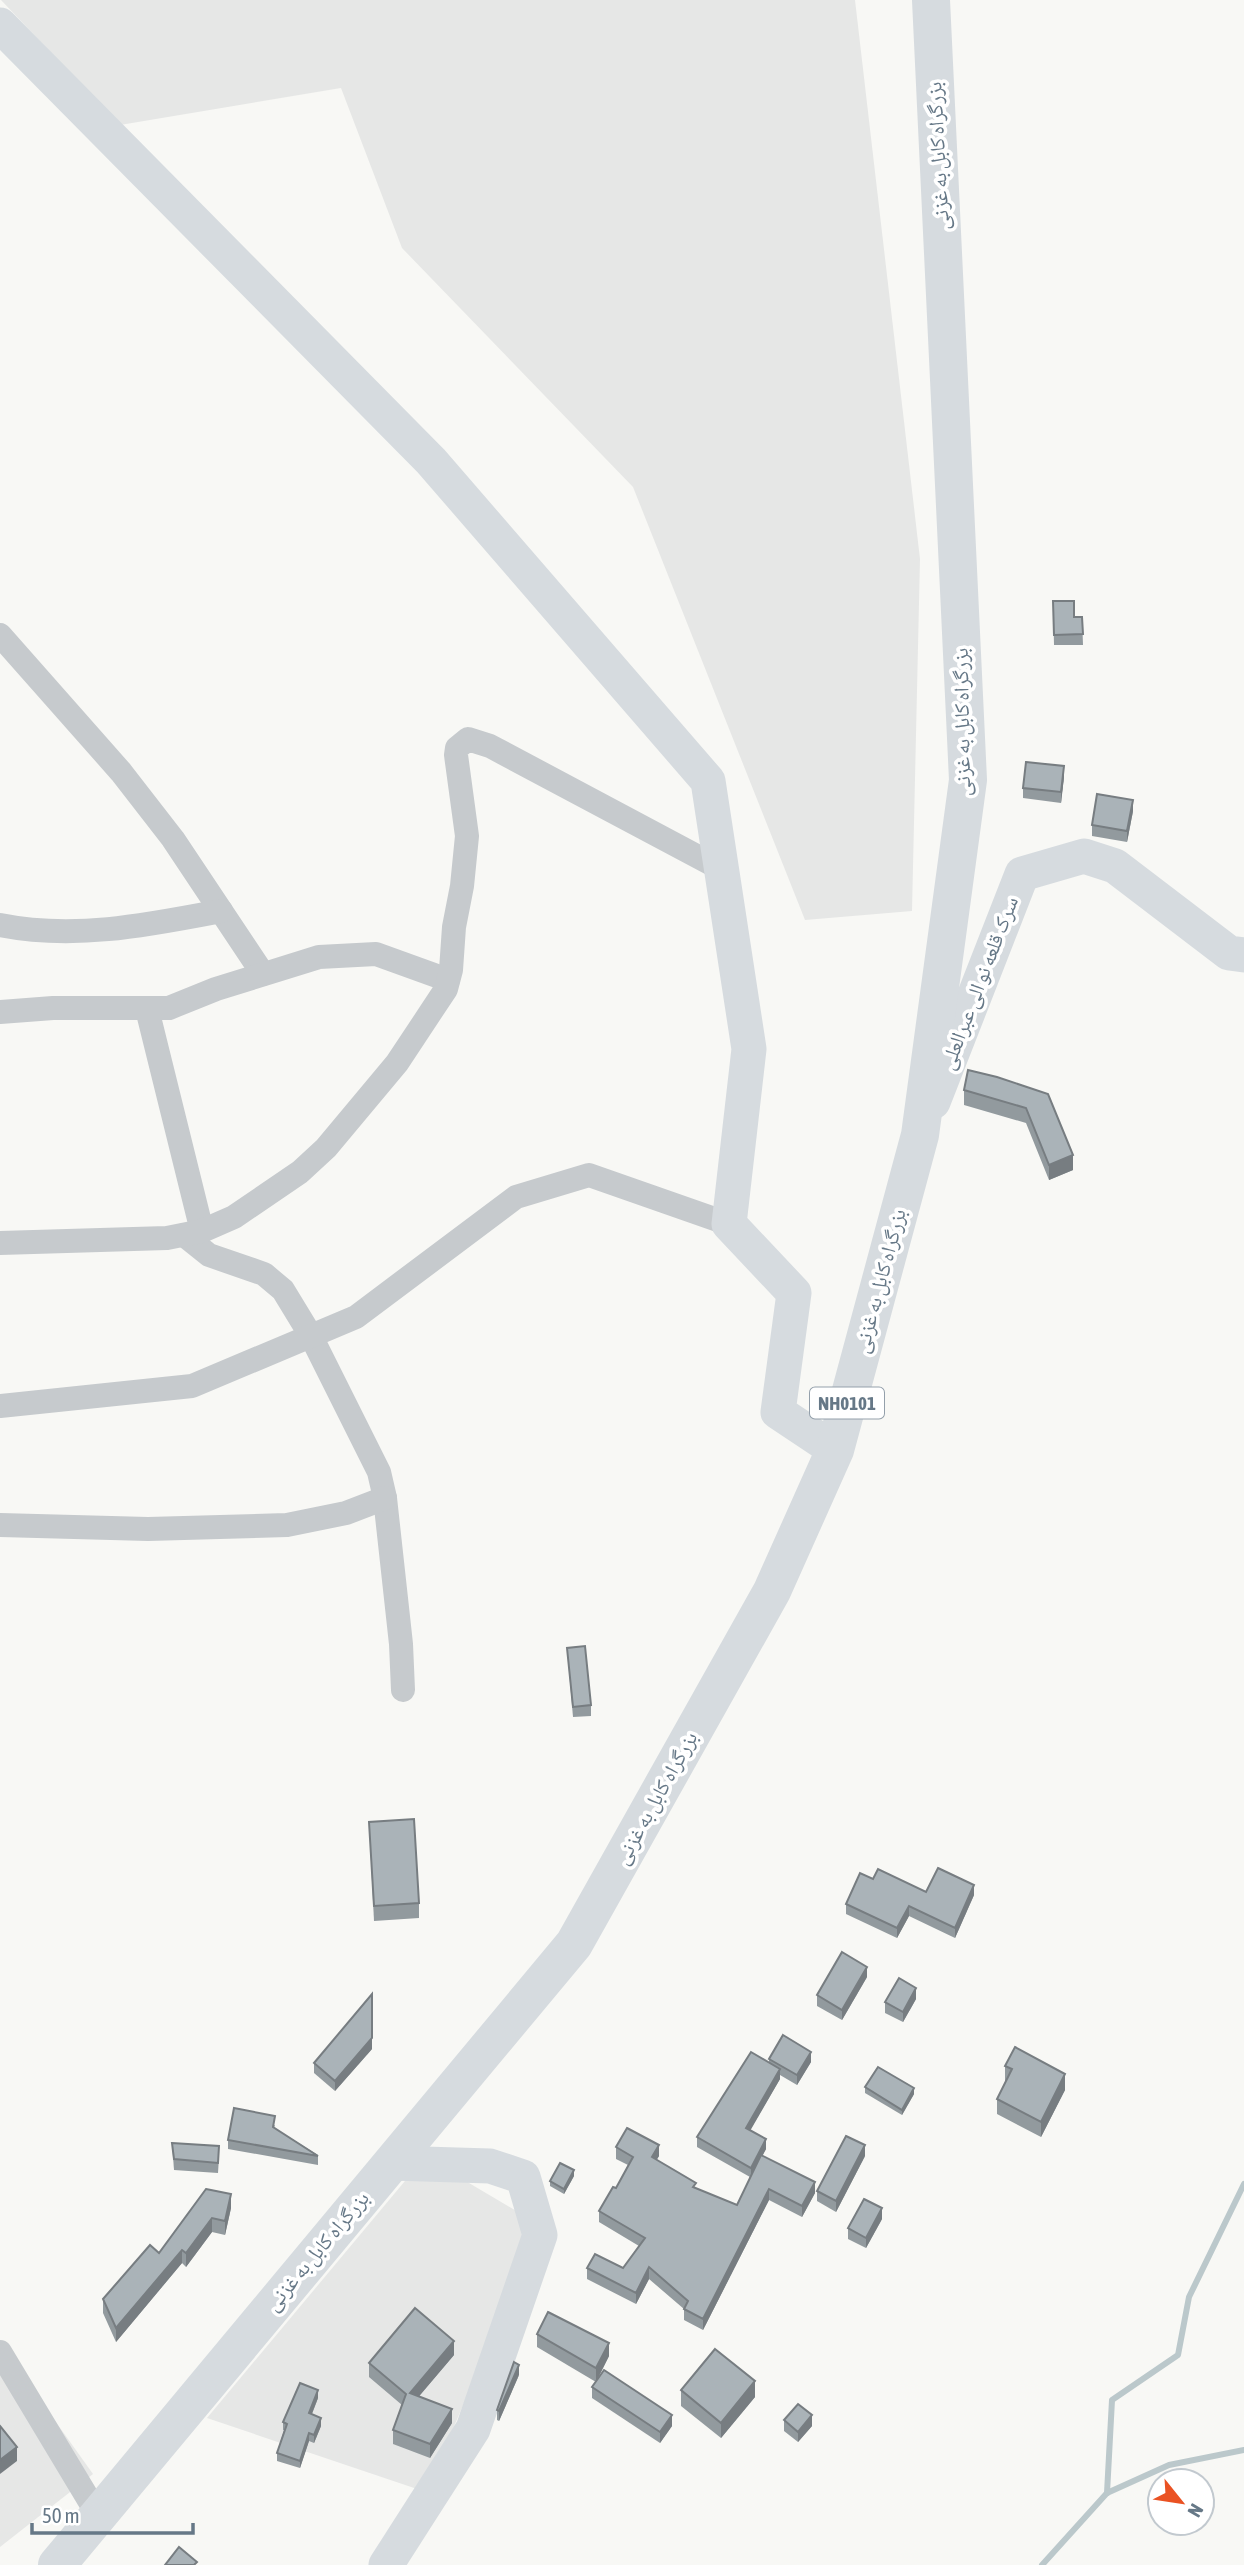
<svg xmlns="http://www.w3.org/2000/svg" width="1244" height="2565" font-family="'Asap Condensed','Noto Naskh Arabic',sans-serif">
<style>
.built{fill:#e6e7e6}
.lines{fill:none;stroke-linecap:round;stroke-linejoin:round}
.stream{stroke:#bbc8cb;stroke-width:6}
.street{stroke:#c6cacd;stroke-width:24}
.secondary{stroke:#d6dbdf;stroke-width:35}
.highway{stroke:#d6dbdf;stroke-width:38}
.wall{fill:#929a9e}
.shaded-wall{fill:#777d81}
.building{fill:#aab3b8;stroke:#777d81;stroke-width:2}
.labels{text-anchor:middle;stroke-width:7;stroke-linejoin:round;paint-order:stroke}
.shield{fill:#fff;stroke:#94a0ab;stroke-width:2}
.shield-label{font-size:19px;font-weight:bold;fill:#667887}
.street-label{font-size:21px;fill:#667887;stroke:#fff}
</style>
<rect width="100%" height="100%" fill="#f8f8f5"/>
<!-- built -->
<g class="built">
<polygon points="1,0 855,0 920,559 912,911 805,920 633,487 402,248 341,88 120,125"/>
<polygon points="425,2157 540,2225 426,2492 207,2418"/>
<polygon points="0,2344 93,2474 0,2547"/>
</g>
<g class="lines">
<!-- stream -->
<g class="stream">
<polyline points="1107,2493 1112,2400 1178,2355 1189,2297 1244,2184"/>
<polyline points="1042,2565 1107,2493 1169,2465 1244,2450"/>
</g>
<!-- street -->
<g class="street">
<polyline points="0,635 121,772 173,839 263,974"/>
<path d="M0 925C74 940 148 925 221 911"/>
<polyline points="147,1009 202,1231"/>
<polyline points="0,1012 53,1008 169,1008 216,989 319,957 376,954 448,980"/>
<polyline points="184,1235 209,1255 264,1274 283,1290 311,1336 379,1472 385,1498 401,1644 403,1690"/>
<polyline points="0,1243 167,1238 202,1231 234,1217 300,1172 326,1148 397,1063 446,989 451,970 454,927 462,886 467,836 456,755 457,748 468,739 490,746 721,869"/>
<polyline points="0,1406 192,1386 356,1317 516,1197 589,1175 729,1224"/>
<polyline points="0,1525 148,1529 287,1525 346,1513 385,1498"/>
<polyline points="0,2352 98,2515"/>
</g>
<!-- secondary -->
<g class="secondary">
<polyline points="0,25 431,461 708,781 749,1049 729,1224 794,1293 778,1412 835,1450"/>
<polyline points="933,1102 1022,874 1084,856 1115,866 1229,953 1244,955"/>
<polyline points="386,2565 473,2429 540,2235 523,2177 490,2166 391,2163"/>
</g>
<!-- highway -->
<polyline class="highway" points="57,2565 574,1944 772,1591 835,1450 920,1135 968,780 931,0"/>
</g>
<!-- wall -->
<g class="wall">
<polygon points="1053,601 1074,617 1082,617 1083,645 1054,645"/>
<polygon points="1064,777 1061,803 1023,798 1023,788"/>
<polygon points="1133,811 1127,842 1092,836 1092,825"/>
<polygon points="964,1090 1048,1094 1073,1170 1049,1180 1026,1123 964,1105"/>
<polygon points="567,1648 591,1705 591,1716 573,1717"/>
<polygon points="369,1822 419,1903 419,1918 374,1921"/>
<polygon points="873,1879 926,1892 974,1895 955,1938 909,1916 897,1938 846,1914 846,1904"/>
<polygon points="867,1977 842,2020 817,2006 817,1995"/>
<polygon points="916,1999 903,2022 885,2013 885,2002"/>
<polygon points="372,2049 335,2091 314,2073 314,2063"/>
<polygon points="769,2059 811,2062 797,2085 780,2075 780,2079 750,2130 766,2149 762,2156 815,2193 802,2217 769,2200 703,2330 684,2320 684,2309 649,2279 636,2304 587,2279 587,2268 623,2268 639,2246 599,2222 599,2211 616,2188 628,2165 616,2159 616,2147 659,2156 656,2160 696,2188 737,2205 750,2177 697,2147 697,2137 769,2063"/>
<polygon points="1005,2066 1065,2090 1041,2137 997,2114 997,2099 1005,2082"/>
<polygon points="865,2087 914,2094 902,2115 865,2093"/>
<polygon points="275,2125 274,2128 318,2155 318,2165 228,2149 228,2140"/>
<polygon points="172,2143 219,2157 218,2173 174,2170"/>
<polygon points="865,2156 836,2212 817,2201 817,2191"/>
<polygon points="574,2176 564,2194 550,2186 550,2181"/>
<polygon points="206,2189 231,2208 225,2235 212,2232 186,2267 182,2263 116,2342 103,2313 103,2299 159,2253"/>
<polygon points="882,2219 866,2248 848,2239 848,2228"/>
<polygon points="537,2334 609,2356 596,2382 537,2347"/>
<polygon points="454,2355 419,2396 452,2423 430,2458 393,2444 393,2430 402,2405 369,2377 369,2363"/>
<polygon points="519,2375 499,2421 497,2420 497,2410"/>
<polygon points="592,2387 672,2426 660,2443 592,2398"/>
<polygon points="681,2390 755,2397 721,2438 681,2406"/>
<polygon points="318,2398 312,2414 321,2426 314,2443 309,2441 300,2468 277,2461 277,2453 284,2430 283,2430 283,2422"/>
<polygon points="784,2420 812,2426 798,2442 784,2431"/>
</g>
<!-- shaded-wall -->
<g class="shaded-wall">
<polygon points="1064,766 1064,777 1061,803 1061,792"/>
<polygon points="1133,800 1133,811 1127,842 1127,831"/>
<polygon points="1073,1155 1073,1170 1049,1180 1049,1165"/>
<polygon points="974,1885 974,1895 955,1938 955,1928"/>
<polygon points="909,1906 909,1916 897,1938 897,1928"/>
<polygon points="867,1967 867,1977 842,2020 842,2010"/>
<polygon points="916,1988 916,1999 903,2022 903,2012"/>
<polygon points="372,2038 372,2049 335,2091 335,2081"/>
<polygon points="811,2052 811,2062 797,2085 797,2075"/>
<polygon points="780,2069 780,2079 746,2138 746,2128"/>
<polygon points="1065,2074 1065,2090 1041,2137 1041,2122"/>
<polygon points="914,2088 914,2094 902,2115 902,2110"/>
<polygon points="766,2139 766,2149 751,2178 751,2168"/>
<polygon points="659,2145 659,2156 652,2168 652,2157"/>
<polygon points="865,2145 865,2156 836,2212 836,2201"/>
<polygon points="574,2170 574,2176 564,2194 564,2189"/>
<polygon points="815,2182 815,2193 802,2217 802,2206"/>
<polygon points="769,2189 769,2200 703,2330 703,2319"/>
<polygon points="231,2194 231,2208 225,2235 225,2221"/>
<polygon points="882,2208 882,2219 866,2248 866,2238"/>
<polygon points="212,2218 212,2232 186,2267 186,2253"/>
<polygon points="182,2250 182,2263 116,2342 116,2328"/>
<polygon points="649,2267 649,2279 636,2304 636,2293"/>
<polygon points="454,2341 454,2355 410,2407 410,2393"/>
<polygon points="609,2343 609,2356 596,2382 596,2368"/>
<polygon points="519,2365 519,2375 499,2421 499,2411"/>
<polygon points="755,2381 755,2397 721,2438 721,2423"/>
<polygon points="318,2390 318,2398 309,2421 309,2413"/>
<polygon points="452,2409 452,2423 430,2458 430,2444"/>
<polygon points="672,2415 672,2426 660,2443 660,2432"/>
<polygon points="812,2415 812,2426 798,2442 798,2432"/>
<polygon points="321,2418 321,2426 314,2443 314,2435"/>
<polygon points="309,2433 309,2441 300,2468 300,2461"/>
<polygon points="17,2447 17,2461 0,2474 0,2460"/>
</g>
<!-- building -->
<g class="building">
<polygon points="1053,601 1074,601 1074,617 1082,617 1083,634 1054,635"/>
<polygon points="1026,762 1064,766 1061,792 1023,788"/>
<polygon points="1097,794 1133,800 1127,831 1092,825"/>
<polygon points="968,1070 997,1077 1048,1094 1073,1155 1049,1165 1026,1108 964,1090"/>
<polygon points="585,1646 591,1705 573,1707 567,1648"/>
<polygon points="414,1819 419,1903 374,1906 369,1822"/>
<polygon points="938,1868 974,1885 955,1928 909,1906 897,1928 846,1904 860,1873 873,1879 878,1869 926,1892"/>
<polygon points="842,1952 867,1967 842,2010 817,1995"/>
<polygon points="899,1978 916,1988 903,2012 885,2002"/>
<polygon points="372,1994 372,2038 335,2081 314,2063"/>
<polygon points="783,2035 811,2052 797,2075 769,2059"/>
<polygon points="1015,2047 1065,2074 1041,2122 997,2099 1012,2069 1005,2066"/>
<polygon points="751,2052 780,2069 746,2128 766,2139 751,2168 697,2137"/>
<polygon points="878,2067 914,2088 902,2110 865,2087"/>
<polygon points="234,2108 275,2116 273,2127 318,2156 228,2140"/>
<polygon points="627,2128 659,2145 652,2157 696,2183 693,2187 737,2205 761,2155 815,2182 802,2206 769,2189 703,2319 684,2309 688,2301 649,2267 636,2293 587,2268 595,2254 623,2268 645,2238 599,2211 613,2187 616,2188 633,2157 616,2147"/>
<polygon points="846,2136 865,2145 836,2201 817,2191"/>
<polygon points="172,2143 219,2146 218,2163 174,2159"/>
<polygon points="560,2163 574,2170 564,2189 550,2181"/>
<polygon points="206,2189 231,2194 225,2221 212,2218 186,2253 182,2250 116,2328 103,2299 150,2245 159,2253"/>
<polygon points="864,2199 882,2208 866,2238 848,2228"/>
<polygon points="415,2308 454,2341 410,2393 452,2409 430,2444 393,2430 406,2394 369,2363"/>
<polygon points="548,2312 609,2343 596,2368 537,2334"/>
<polygon points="715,2349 755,2381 721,2423 681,2390"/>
<polygon points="514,2362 519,2365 499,2411 497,2410"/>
<polygon points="604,2370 672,2415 660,2432 592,2387"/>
<polygon points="300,2383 318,2390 309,2413 321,2418 314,2435 309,2433 300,2461 277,2453 287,2424 283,2422"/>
<polygon points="798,2404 812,2415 798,2432 784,2420"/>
<polygon points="0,2426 17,2447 0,2460"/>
<polygon points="179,2547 197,2562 194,2565 165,2565"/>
</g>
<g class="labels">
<!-- shield labels -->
<rect class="shield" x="810" y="1387.5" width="74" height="31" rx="5"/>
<g class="shield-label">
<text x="847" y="1410">NH0101</text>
</g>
<!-- street labels -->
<g class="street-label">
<text transform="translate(938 156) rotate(-93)" y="7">بزرگراه کابل به غزنی</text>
<text transform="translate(962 722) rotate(-91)" y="7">بزرگراه کابل به غزنی</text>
<text transform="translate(979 983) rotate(-69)" y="7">سرک قلعه نو الی عبرالعلی</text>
<text transform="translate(880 1281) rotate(-75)" y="7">بزرگراه کابل به غزنی</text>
<text transform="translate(656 1798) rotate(-61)" y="7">بزرگراه کابل به غزنی</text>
<text transform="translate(317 2251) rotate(-50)" y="7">بزرگراه کابل به غزنی</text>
</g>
</g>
<!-- north arrow -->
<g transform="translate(1181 2502) rotate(120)"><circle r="33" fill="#ffffff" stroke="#c2c9cf" stroke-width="2"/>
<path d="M0-5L12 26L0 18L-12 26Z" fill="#ea5223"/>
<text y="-10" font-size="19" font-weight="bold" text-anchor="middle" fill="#667887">N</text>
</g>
<!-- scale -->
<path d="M32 2523v10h161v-10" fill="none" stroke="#667887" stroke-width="3.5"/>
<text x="42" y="2523" font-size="21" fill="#667887" stroke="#ffffff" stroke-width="5" paint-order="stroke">50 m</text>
</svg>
